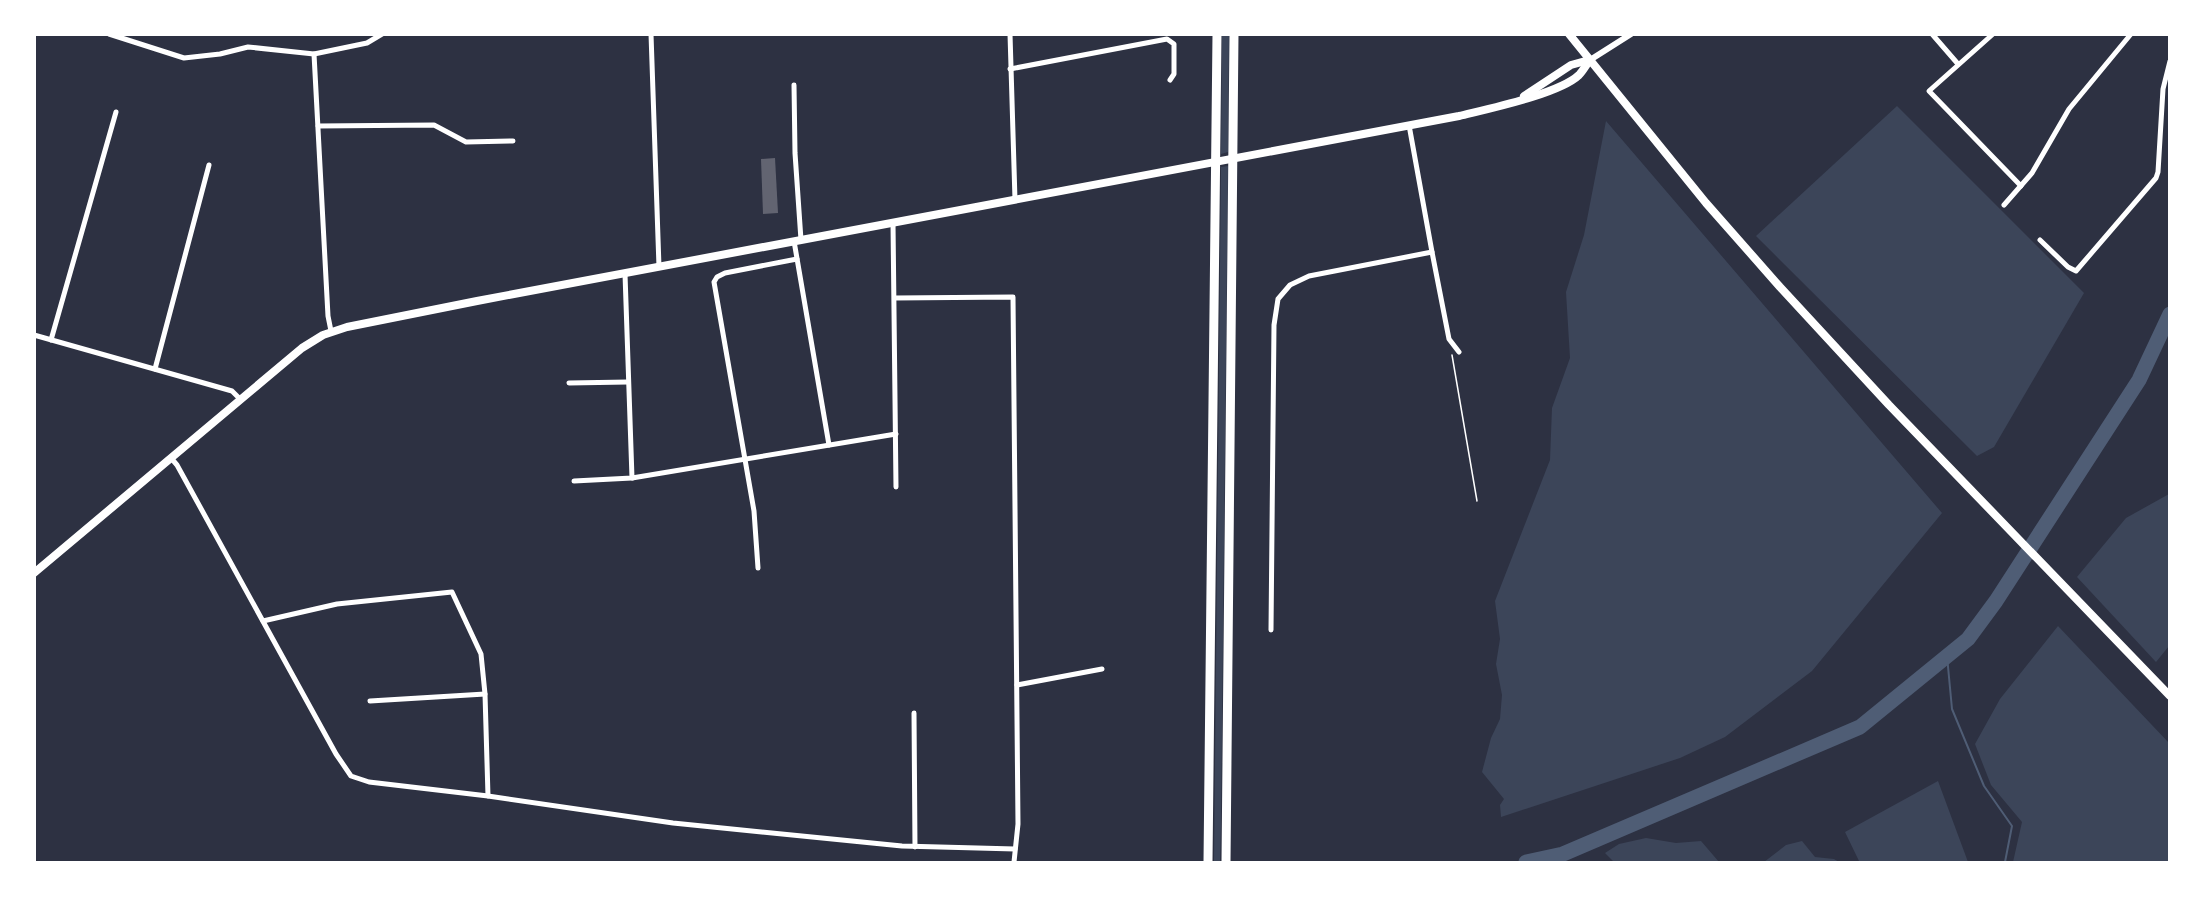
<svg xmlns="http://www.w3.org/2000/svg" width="2204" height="897" font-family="'Fira Sans Condensed',sans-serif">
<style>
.green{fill:#3c4559}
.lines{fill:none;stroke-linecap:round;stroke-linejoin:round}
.stream{stroke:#4f5d75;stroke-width:2}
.river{stroke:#4f5d75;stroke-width:15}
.building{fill:#626471}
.path{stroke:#fff;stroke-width:1.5}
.minor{stroke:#fff;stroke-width:5}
.tertiary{stroke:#fff;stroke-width:6}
.secondary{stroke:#fff;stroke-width:8}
.primary{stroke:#fff;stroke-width:8}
.motorway{stroke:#fff;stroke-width:9}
</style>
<rect width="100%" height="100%" fill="#2d3142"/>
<!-- green -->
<g class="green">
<polygon points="1222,35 1229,35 1228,152 1221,154"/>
<polygon points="1897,106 2084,293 1994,447 1977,456 1756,236"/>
<polygon points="1606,121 1942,513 1812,671 1725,737 1680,758 1501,817 1500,805 1504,799 1482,772 1491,738 1500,719 1502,695 1496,664 1500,639 1495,601 1550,460 1552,408 1570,358 1566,292 1584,235"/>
<polygon points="1228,166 1221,826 1220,862 1214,862 1221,167"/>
<polygon points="2169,494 2169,646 2156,662 2077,577 2126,518"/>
<polygon points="2058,626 2169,743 2169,862 2013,862 2022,822 1991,785 1975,744 2000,699"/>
<polygon points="1938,781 1968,862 1858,862 1859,861 1845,832"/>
<polygon points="1646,838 1676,843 1701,841 1719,862 1614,862 1605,853 1619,844"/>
<polygon points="1802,841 1815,857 1834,859 1839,862 1764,862 1786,845"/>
</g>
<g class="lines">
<!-- stream -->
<polyline class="stream" points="1947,656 1952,709 1984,786 2012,826 2005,862"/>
<!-- river -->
<polyline class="river" points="1526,862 1563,854 1860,727 1968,639 1996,601 2139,380 2170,314"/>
</g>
<!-- building -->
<polygon class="building" points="775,158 778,213 763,214 761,159"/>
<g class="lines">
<!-- path -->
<polyline class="path" points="1452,355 1477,501"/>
<!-- minor -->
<g class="minor">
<polyline points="109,34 184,58 220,54 248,47 314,54 367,43 382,34"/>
<polyline points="651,34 659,267"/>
<polyline points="1010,34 1015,200"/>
<polyline points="1932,34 1958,64"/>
<polyline points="1993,34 1929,91 2021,186"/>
<polyline points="314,54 328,316 331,331"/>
<polyline points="1010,69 1167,39 1174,44 1174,74 1170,80"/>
<polyline points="794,85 795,153 801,240"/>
<polyline points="318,126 434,125 466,142 513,141"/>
<polyline points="2004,205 2032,173 2069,109 2131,34"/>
<polyline points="893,223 896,487"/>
<polyline points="2040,240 2068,267 2076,271 2156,178 2158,172 2163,89 2170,61"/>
<polyline points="794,241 829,445"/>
<polyline points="1432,252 1449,339 1459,352"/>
<polyline points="625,274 632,478"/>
<polyline points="895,298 1013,297 1018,824 1014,862"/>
<polyline points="34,335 232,391 240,399"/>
<polyline points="51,340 116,112"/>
<polyline points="155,369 209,165"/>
<polyline points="569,383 628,382"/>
<polyline points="171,458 177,465 336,754 351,776 369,782 488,796 673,823 902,846 1015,849"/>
<polyline points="574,481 632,478 896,434"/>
<polyline points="758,568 754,511 714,282 717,277 725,273 797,259"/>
<polyline points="263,621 337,604 452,592 481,654 485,694 488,796"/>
<polyline points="1271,630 1274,325 1278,299 1290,285 1309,276 1432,252 1409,125"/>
<polyline points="1017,685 1102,669"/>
<polyline points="370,701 485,694"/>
<polyline points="914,713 915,847"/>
</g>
<!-- tertiary -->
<polyline class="tertiary" points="1590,60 1631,34"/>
<!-- secondary -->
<g class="secondary">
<polyline points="1524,96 1571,65 1589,60"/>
<path d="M34 573 302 348 323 335 347 327 477 301 1459 116C1487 109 1559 94 1579 75 1583 71 1586 65 1590 60"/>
</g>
<!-- primary -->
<polyline class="primary" points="1569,34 1706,203 1780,287 1889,405 2170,696"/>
<!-- motorway -->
<g class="motorway">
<polyline points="1208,862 1217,34"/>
<polyline points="1226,862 1234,34"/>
</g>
</g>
<!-- border -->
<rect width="2204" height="897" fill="none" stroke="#ffffff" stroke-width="72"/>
</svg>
